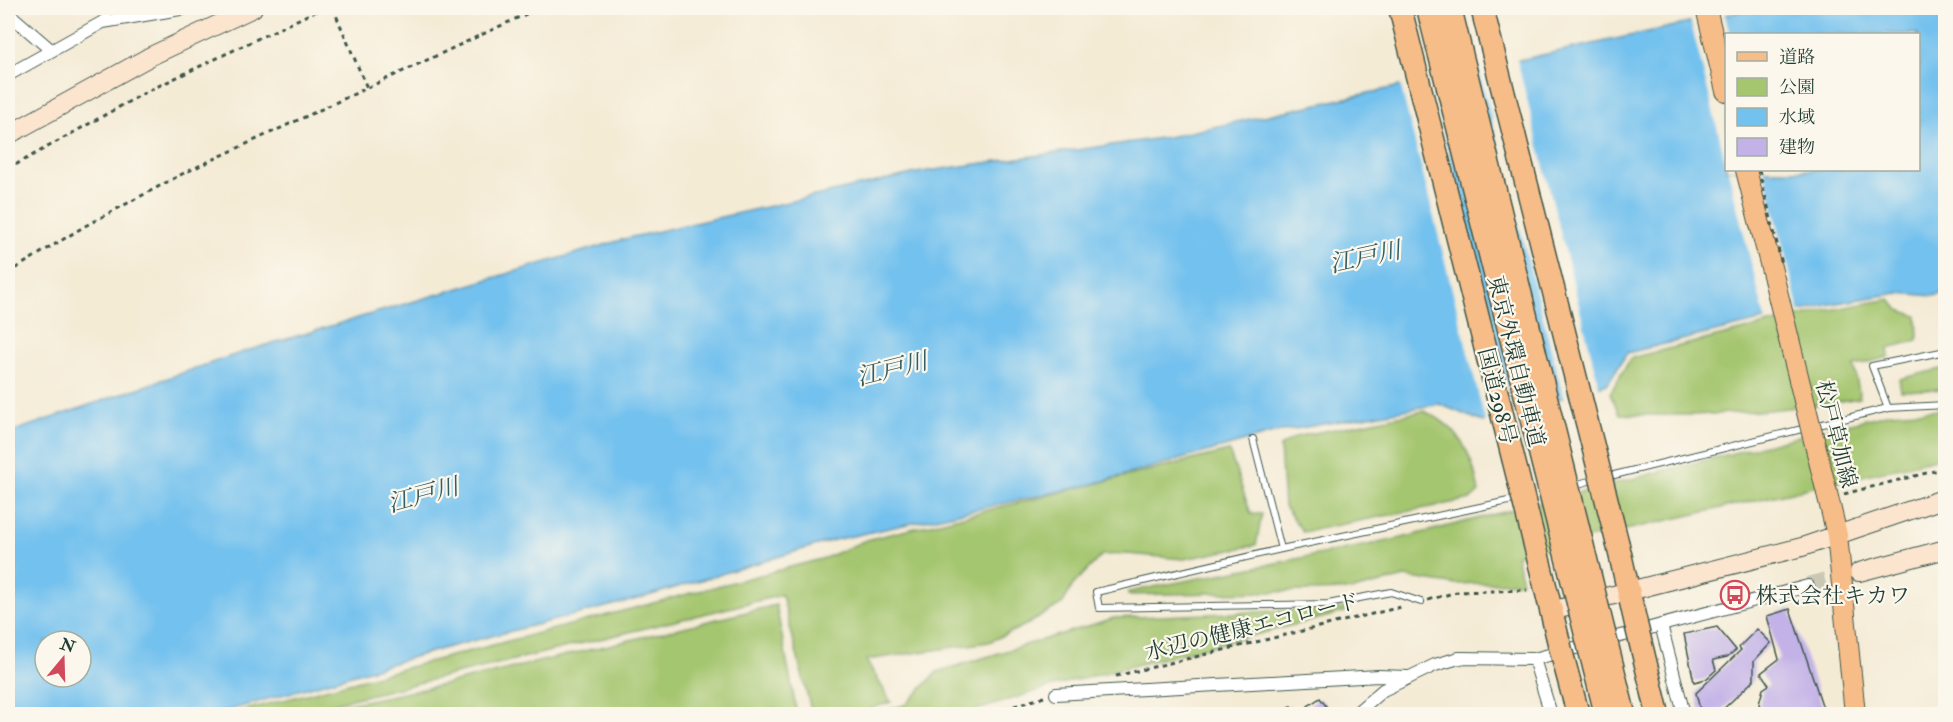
<svg xmlns="http://www.w3.org/2000/svg" width="1953" height="722" font-family="'IM FELL Double Pica','Noto Serif JP',serif">
<style>
.green{fill:#a5c66f;stroke:#628252;stroke-width:1.5}
.water{fill:#73c1ee;stroke:#497f91;stroke-width:1.5;fill-rule:evenodd}
.pier{fill:#f4ebd5}
.building{fill:#c3b2e7}
.lines{fill:none;stroke-linecap:round;stroke-linejoin:round}
.secondary-tunnel{stroke:#c9c8b5;stroke-width:18;stroke-dasharray:18 9;stroke-linecap:butt}
.lane-casing{stroke:#3f574c;stroke-width:8}
.street-casing{stroke:#3f574c;stroke-width:14}
.secondary-casing{stroke:#3f574c;stroke-width:20}
.primary-casing{stroke:#3f574c;stroke-width:22}
.highway-casing{stroke:#3f574c;stroke-width:25}
.path{stroke:#3f574c;stroke-width:3;stroke-dasharray:4.5 4.5;stroke-linecap:butt}
.lane{stroke:#fff;stroke-width:6}
.street{stroke:#fff;stroke-width:12}
.secondary{stroke:#fce5cf;stroke-width:18}
.primary{stroke:#f7bd88;stroke-width:20}
.highway{stroke:#f7bd88;stroke-width:22}
.primary-bridge-casing{stroke:#3f574c;stroke-width:22;stroke-linecap:butt}
.highway-bridge-casing{stroke:#3f574c;stroke-width:25;stroke-linecap:butt}
.path-bridge{stroke:#3f574c;stroke-width:3;stroke-dasharray:4.5 4.5;stroke-linecap:butt}
.primary-bridge{stroke:#f7bd88;stroke-width:20}
.highway-bridge{stroke:#f7bd88;stroke-width:22}
.labels{text-anchor:middle;stroke-width:4.5;stroke-linejoin:round;paint-order:stroke}
.street-label{font-size:22px;fill:#1f3d34;stroke:#fbf7ec}
.poi-label{font-size:22px;fill:#1f3d34;stroke:#fbf7ec;text-anchor:start}
.water-label{font-size:24px;font-style:italic;fill:#345e62;stroke:#fbf7ec}
</style>
<rect width="100%" height="100%" fill="#fbf7ec"/>
<filter id="ink" filterUnits="userSpaceOnUse"><feTurbulence type="fractalNoise" baseFrequency=".0167" numOctaves="2"/><feDisplacementMap in="SourceGraphic" scale="12" xChannelSelector="R" yChannelSelector="G"/><feConvolveMatrix kernelMatrix="1 2 1 2 8 2 1 2 1" color-interpolation-filters="sRGB"/></filter>
<filter id="wash" filterUnits="userSpaceOnUse"><feTurbulence type="fractalNoise" baseFrequency=".008" numOctaves="4" result="noise"/><feDisplacementMap in="SourceGraphic" scale="24" xChannelSelector="R" yChannelSelector="G"/><feGaussianBlur stdDeviation="1.35" result="paint"/><feColorMatrix in="noise" values="0 0 0 0 0 0 0 0 0 0 0 0 0 0 0 0 0 1.4 0 .05"/><feComposite in="paint" operator="in"/></filter>
<g filter="url(#wash)">
<rect width="100%" height="100%" fill="#f4ebd5"/>
<!-- green -->
<g class="green">
<path d="M1890 299 1899 310 1917 316 1918 340 1888 348 1889 357 1854 366 1860 398C1781 411 1701 418 1620 414L1610 393 1631 358 1819 312Z"/>
<polygon points="1945,368 1945,389 1901,391 1899,379"/>
<polygon points="1945,409 1945,457 1516,555 1522,582 1451,584 1405,577 1353,590 1128,595 1128,592 1398,539 1890,413"/>
<path d="M1423 411C1459 425 1473 455 1479 492L1471 499 1303 532 1284 506 1280 447 1295 437Z"/>
<polygon points="1229,451 1251,514 1262,514 1256,545 1184,559 1128,554 1102,555 1073,585 1063,603 1028,624 989,642 866,660 891,702 854,714 812,714 782,595 290,714 230,714 825,558 866,540"/>
<polygon points="776,605 797,714 300,714 438,686"/>
<polygon points="1349,608 1349,611 1053,686 964,714 876,714 907,704 937,672 1114,618"/>
</g>
<!-- water -->
<path class="water" d="M1757 8H1945V293L1934 296 1898 293 1831 304 1627 353 1607 384 1483 422 1439 404 1277 432 1093 484 834 540 641 598 445 648 216 714H8V433L243 352 628 238 921 172 1168 137ZM1726 34H1918V170H1726ZM45 641H81V677H45Z"/>
<!-- pier -->
<g class="pier">
<polygon points="1724,12 1730,34 1726,34 1726,163 1690,19"/>
<polygon points="1516,56 1600,389 1564,400 1478,65"/>
<polygon points="1430,76 1515,415 1486,424 1400,83"/>
<polygon points="1728,170 1764,170 1800,314 1766,322"/>
</g>
<g id="blocks">
<!-- building -->
<g class="building">
<polygon points="1790,609 1825,714 1764,714 1765,713 1759,704 1763,689 1769,685 1761,673 1779,659 1767,616"/>
<polygon points="1717,627 1736,650 1727,657 1713,660 1716,670 1706,679 1694,682 1684,634"/>
<polygon points="1757,629 1771,643 1754,661 1754,680 1718,714 1701,714 1696,693 1741,650 1739,647"/>
<polygon points="1320,698 1332,714 1314,714 1308,706"/>
<polygon points="1291,706 1296,714 1277,714"/>
</g>
</g>
</g>
<g filter="url(#ink)">
<use href="#blocks" fill-opacity="0" stroke="#3f574c" stroke-width="1.5"/>
<g class="lines">
<!-- secondary-tunnel -->
<polyline class="secondary-tunnel" points="1808,586 1856,573"/>
<!-- lane casing -->
<g class="lane-casing">
<g id="lane">
<polyline points="103,21 108,8"/>
<polyline points="1946,351 1872,366 1888,408 1946,405"/>
<polyline points="1253,439 1281,549"/>
<polyline points="1606,477 1888,408"/>
<polyline points="1571,486 1596,479"/>
<polyline points="1421,602 1391,592 1328,604 1099,608 1096,592 1281,549 1518,499"/>
</g>
</g>
<!-- street casing -->
<g class="street-casing">
<g id="street">
<polyline points="8,13 51,50"/>
<polyline points="8,75 103,22 186,8"/>
<polyline points="1661,625 1684,714"/>
<polyline points="1534,659 1551,714"/>
<polyline points="1056,694 1379,676 1408,677"/>
<polyline points="1355,714 1383,690 1435,665 1459,658 1534,659 1808,586"/>
</g>
</g>
<!-- secondary casing -->
<g class="secondary-casing">
<g id="secondary">
<polyline points="8,135 151,56 253,8"/>
<polyline points="1859,572 1946,549"/>
<polyline points="1551,611 1802,547 1946,498"/>
</g>
</g>
<!-- primary casing -->
<g class="primary-casing">
<g id="primary">
<polyline points="1706,8 1726,91"/>
<polyline points="1746,170 1774,279"/>
<polyline points="1827,493 1837,535 1855,714"/>
</g>
</g>
<!-- highway casing -->
<g class="highway-casing">
<g id="highway">
<polyline points="1618,545 1636,624"/>
<polyline points="1540,565 1559,643"/>
</g>
</g>
<!-- path -->
<g class="path">
<polyline points="333,8 367,88"/>
<polyline points="8,169 146,92 322,8"/>
<polyline points="8,273 85,226 182,174 539,8"/>
<polyline points="1844,494 1946,468"/>
<polyline points="1428,600 1457,592 1527,590"/>
<polyline points="1116,676 1401,607"/>
<polyline points="988,714 1044,697"/>
</g>
<!-- lane -->
<use href="#lane" class="lane"/>
<!-- street -->
<use href="#street" class="street"/>
<!-- secondary -->
<use href="#secondary" class="secondary"/>
<!-- primary -->
<use href="#primary" class="primary"/>
<!-- highway -->
<use href="#highway" class="highway"/>
<!-- primary-bridge casing -->
<g class="primary-bridge-casing">
<polyline id="primary-bridge" points="1774,279 1827,493"/>
</g>
<!-- highway-bridge casing -->
<g class="highway-bridge-casing">
<g id="highway-bridge">
<polyline points="1400,8 1540,565"/>
<polyline points="1428,8 1606,714"/>
<polyline points="1450,8 1624,714"/>
<polyline points="1482,8 1618,545"/>
<polyline points="1636,624 1658,714"/>
<polyline points="1559,643 1578,714"/>
</g>
</g>
<!-- path-bridge -->
<polyline class="path-bridge" points="1759,170 1782,264"/>
<!-- primary-bridge -->
<use href="#primary-bridge" class="primary-bridge"/>
<!-- highway-bridge -->
<use href="#highway-bridge" class="highway-bridge"/>
</g>
</g>
<!-- icons -->
<defs>
<g id="bus-ring" transform="scale(1.5)"><circle r="9.5" fill="#fbf7ec" stroke="#d1495b" stroke-width="1.5"/><path d="M-5-6H5V4H4V6H2V4H-2V6H-4V4H-5ZM-3.5-4V0h7V-4ZM-3.5 1.2v1.5H-2V1.2ZM2 1.2v1.5H3.5V1.2Z" fill="#d1495b"/></g>
</defs>
<g fill-rule="evenodd">
<use href="#bus-ring" x="1735" y="595"/>
</g>
<g class="labels">
<!-- street labels -->
<g class="street-label">
<text transform="translate(1517 361) rotate(76)" y="8">東京外環自動車道</text>
<text transform="translate(1498 396) rotate(76)" y="8">国道298号</text>
<text transform="translate(1837 434) rotate(76)" y="8">松戸草加線</text>
<text transform="translate(1252 626) rotate(-14)" y="8">水辺の健康エコロード</text>
</g>
<!-- poi labels -->
<g class="poi-label">
<text x="1756" y="603">株式会社キカワ</text>
</g>
<!-- water labels -->
<g class="water-label">
<text transform="translate(1365 257) rotate(-12)" y="8">江戸川</text>
<text transform="translate(892 369) rotate(-14)" y="8">江戸川</text>
<text transform="translate(423 495) rotate(-15)" y="8">江戸川</text>
</g>
</g>
<!-- margin -->
<rect width="1953" height="722" fill="none" stroke="#fbf7ec" stroke-width="30"/>
<!-- legend -->
<rect x="1725" y="33" width="195" height="138" fill="#fbf7ec" stroke="#a3ada2" stroke-width="1.5"/>
<rect x="1737" y="52" width="30" height="9" fill="#f7bd88" stroke="#a3ada2" stroke-width="1.5"/>
<text x="1779" y="63" font-size="18" fill="#1f3d34">道路</text>
<rect x="1737" y="78" width="30" height="18" fill="#a5c66f" stroke="#a3ada2" stroke-width="1.5"/>
<text x="1779" y="93" font-size="18" fill="#1f3d34">公園</text>
<rect x="1737" y="108" width="30" height="18" fill="#73c1ee" stroke="#a3ada2" stroke-width="1.5"/>
<text x="1779" y="123" font-size="18" fill="#1f3d34">水域</text>
<rect x="1737" y="138" width="30" height="18" fill="#c3b2e7" stroke="#a3ada2" stroke-width="1.5"/>
<text x="1779" y="153" font-size="18" fill="#1f3d34">建物</text>
<!-- north arrow -->
<g transform="translate(63 659) rotate(19)"><circle r="28" fill="#fbf7ec" stroke="#a3ada2" stroke-width="1.5"/>
<path d="M0-4.5L10 22L0 15L-10 22Z" fill="#d1495b"/>
<text y="-9" font-size="16" font-weight="bold" text-anchor="middle" fill="#1f3d34">N</text>
</g>
</svg>
